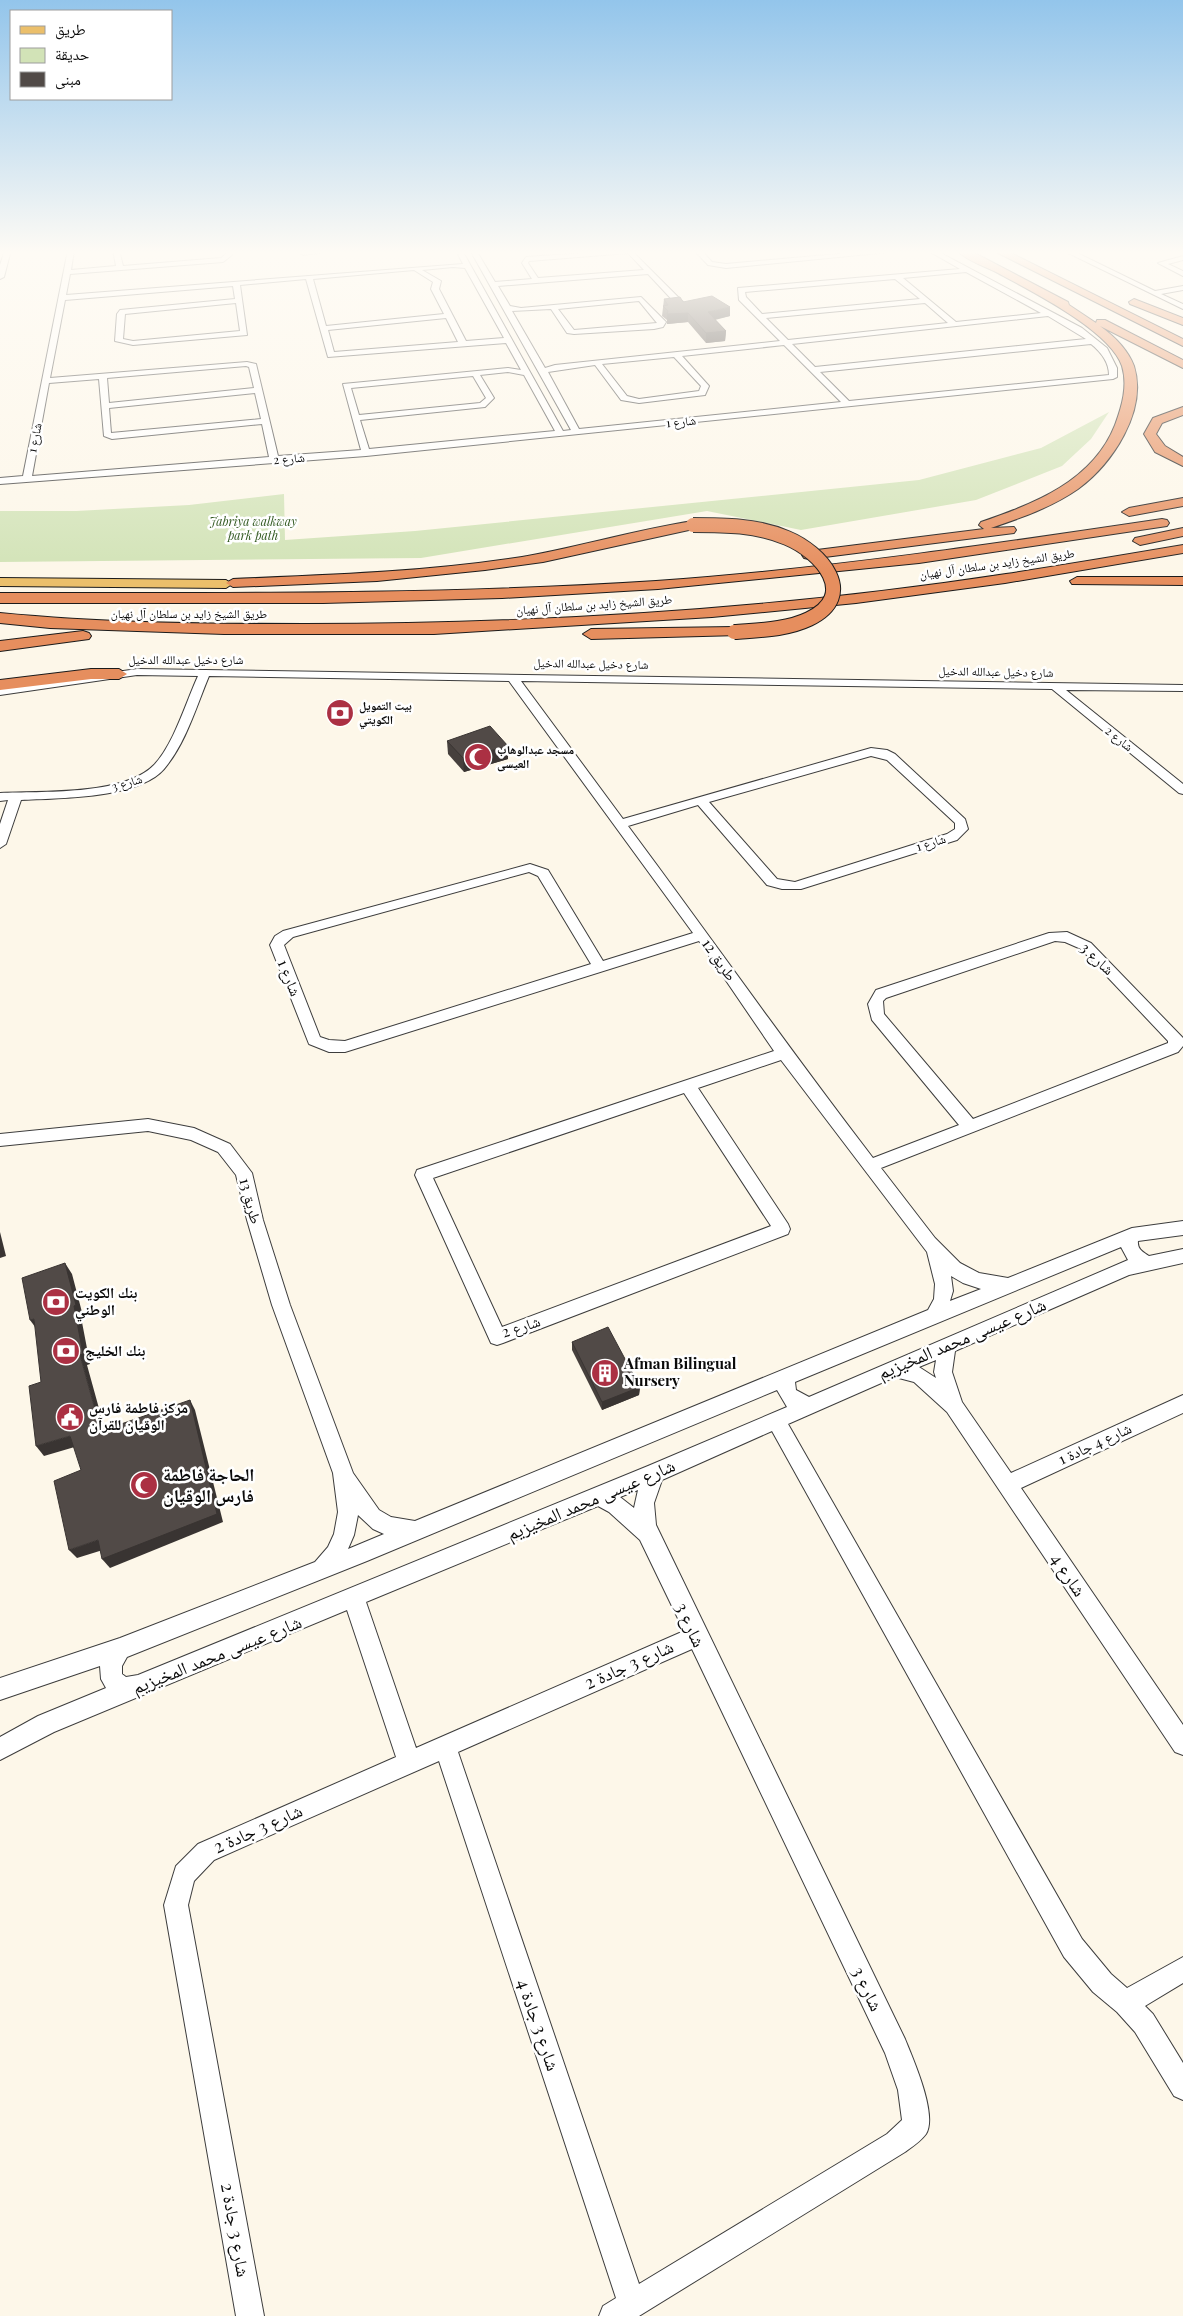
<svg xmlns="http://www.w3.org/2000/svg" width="1183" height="2316" font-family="'Playfair Display','Noto Naskh Arabic',serif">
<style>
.green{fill:#d2e3b7}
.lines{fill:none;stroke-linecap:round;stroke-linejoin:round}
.minor-casing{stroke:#3d3d3d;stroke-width:2}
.major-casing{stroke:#1b1b1b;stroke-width:2}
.highway-casing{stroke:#1b1b1b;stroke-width:2}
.minor{fill:#fff;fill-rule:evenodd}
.major{fill:#ebbf6b;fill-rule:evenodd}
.highway{fill:#e68e5e;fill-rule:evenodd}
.highway-bridge-casing{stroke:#1b1b1b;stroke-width:16;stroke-linecap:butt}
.highway-bridge{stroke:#e68e5e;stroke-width:14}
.wall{fill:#46403d}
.shaded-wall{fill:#393432}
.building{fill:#514a47;stroke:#393432}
.labels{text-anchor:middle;stroke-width:5;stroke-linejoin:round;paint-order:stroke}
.far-street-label{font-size:12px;fill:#0a0a0a;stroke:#fff}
.far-park-label{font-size:12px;font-style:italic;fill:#335a22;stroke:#fff}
.far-poi-label{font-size:12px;font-weight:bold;fill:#0a0a0a;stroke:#fff;text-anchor:start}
.street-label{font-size:15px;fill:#0a0a0a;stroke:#fff}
.poi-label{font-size:15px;font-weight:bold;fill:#0a0a0a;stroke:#fff;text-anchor:start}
.near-street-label{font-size:18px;fill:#0a0a0a;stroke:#fff}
.near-poi-label{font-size:18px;font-weight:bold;fill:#0a0a0a;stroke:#fff;text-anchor:start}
</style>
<rect width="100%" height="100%" fill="#fdf7e9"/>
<!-- green -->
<polygon class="green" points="1109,412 1091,439 1062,466 976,500 801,530 707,511 421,558 0,562 0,511 76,511 189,505 284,494 285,540 415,531 919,480 1041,448"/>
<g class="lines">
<!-- minor casing -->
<g class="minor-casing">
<g id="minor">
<polygon points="5,250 11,250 4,277 0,279 0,265"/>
<path d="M68 250H74L71 270 116 266 113 250H119L123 266 221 258 226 254 225 250H231L232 255 223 262 70 274 66 295 463 264 456 250H462L563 431 571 430 470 250H476L495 282 532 279 522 263 526 257 631 250 684 303 677 305 648 274 498 286 510 306 521 308 641 297 666 322 663 327 654 329 574 334 567 333 551 309 512 311 545 368 555 365 780 341 739 300 738 288 960 269 927 250H935L1082 328 1107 348 1117 368V377L1113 379 366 456 0 484V478L23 476ZM628 253 644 270 538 278 528 263 529 261ZM453 267 465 268 504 338 466 341 439 289 441 281 422 270ZM414 270 433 282 431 289 444 314 326 326 313 279ZM966 272 1041 313 956 322 903 278ZM306 279 328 357 506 343 521 370 508 368 343 384 361 450 278 456 256 364 247 362 50 378 65 300 233 286 235 299 120 310 117 314 115 341 133 345 247 335 240 285ZM895 279 920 299 762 314 746 297 745 292ZM639 301 657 323 574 330 558 309ZM236 303 240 331 133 341 123 339 125 314ZM925 303 948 323 788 340 766 318ZM1048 316 1086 339 815 367 792 344ZM446 318 458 342 334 352 328 330ZM1091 344C1101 352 1109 362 1109 375L849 401 820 372ZM784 345 841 402 579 429 548 372 595 365 621 400 639 403 705 395 709 386 682 356ZM674 357 701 386 699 391 639 399 627 396 602 364ZM246 366 249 367 254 388 109 403 107 378ZM508 372 524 375 555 431 369 449 360 420 485 407 494 398 480 375ZM473 376 486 398 480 403 359 415 351 388ZM99 379 104 436 112 439 262 424 269 457 32 476 49 383ZM255 393 261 419 111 433 109 408Z"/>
<polygon points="297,250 343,250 303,255"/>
<polygon points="694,250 701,250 712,262 726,264 883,250 910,250 726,268 708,265"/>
<polygon points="1062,250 1071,250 1155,291 1183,286 1183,290 1161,294 1183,304 1183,309"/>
<polygon points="1183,256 1183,260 1168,264 1183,271 1183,276 1158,263"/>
<path d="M137 669 1183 685V691L1066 690 1183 784V794L1179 793 1052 689 521 681 623 819 871 748 887 750 895 754 965 819 968 829 957 840 801 889H782L767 885 698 805 628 826C710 936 789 1049 873 1158L959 1125 872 1020 868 1004 876 990 1049 933 1067 932 1091 943 1183 1038V1046L1178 1052 881 1168 935 1238 960 1263 979 1273 1008 1278 1132 1228 1183 1221V1235L1138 1241C1137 1249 1143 1252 1149 1256L1183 1249V1263L1129 1275 955 1351 952 1372 962 1402 1011 1473 1183 1395V1413L1021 1488 1183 1725V1755L1175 1752 947 1412 914 1382 895 1377 788 1424 1082 1939 1111 1974 1127 1988 1183 1957V1983L1145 2006 1153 2014 1183 2063V2100L1174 2096 1135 2032 1117 2012 1093 1992 1064 1957 772 1431 662 1480 654 1503 656 1525 905 2039C913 2059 938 2115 926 2134 921 2141 912 2147 905 2152L639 2316H599L603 2306 616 2298 439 1761 214 1860 194 1881 188 1905 264 2316H236L164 1905 176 1866 198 1844 396 1757 347 1610 54 1732 0 1760V1737L38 1716 106 1688 101 1679 100 1666 0 1700V1678L120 1638 315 1562 328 1547 334 1534 338 1512 333 1473 272 1305 247 1220 236 1175 218 1152 191 1140 148 1131 0 1146V1134L148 1119 194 1128 230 1144 252 1173 263 1220 290 1305 353 1473 379 1510 391 1517 415 1521 928 1310 934 1299 935 1284 927 1252 781 1060 698 1088 788 1224 790 1229 788 1234 503 1343 497 1345 491 1343 415 1175 417 1170 774 1051 699 941 345 1052H329L309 1044 270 945 275 936 283 931 530 864 548 870 603 961 693 933 509 681 209 676C196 707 186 743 164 769 138 799 58 798 21 800L6 844 0 848V824L8 800 0 801V793C40 791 124 796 154 765 174 744 186 702 198 676L137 675 0 695V689ZM871 756 887 760 955 823V829L947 834 795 882 777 879 709 802ZM529 872 538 876 591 964 345 1041 329 1040 320 1037 284 945 293 937ZM1055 941 1065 942 1081 949 1168 1041V1043L973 1119 884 1014 883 1001 886 998ZM684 1093 771 1226 502 1327 433 1178ZM1121 1247 1128 1260 809 1397 796 1390 795 1382ZM951 1276 963 1283 981 1289 950 1301 953 1291ZM936 1360 934 1372 936 1378 919 1367ZM777 1390 787 1407 648 1466 138 1675 126 1677 122 1674V1666L127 1657 367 1561ZM638 1490 634 1508 620 1497ZM598 1506 609 1512 640 1540 684 1631 416 1748 366 1602ZM358 1515 373 1529 384 1534 348 1549 354 1535ZM692 1649 885 2053 898 2090 902 2120 887 2134 639 2284 458 1752Z"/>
</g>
</g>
<!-- major casing -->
<g class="major-casing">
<polygon id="major" points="0,578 226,580 232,584 226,588 0,586"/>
</g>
<!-- highway casing -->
<g class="highway-casing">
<g id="highway">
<path d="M956 250H969L1068 302 1069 305 1096 323 1097 320H1105L1183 360V368L1100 326C1114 336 1128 350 1134 366 1148 411 1112 464 1078 489 1052 507 1021 518 991 528L1014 527 1016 530 1014 533 809 559 804 558 802 555 804 552 809 551 984 529 979 525 981 522C1034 504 1093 481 1115 425 1122 406 1128 386 1122 366 1110 330 1029 290 996 272 983 266 966 260 956 250Z"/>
<polygon points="992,250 1005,250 1183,339 1183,346"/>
<polygon points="1134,299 1183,318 1183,325 1130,304 1129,302"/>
<polygon points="1183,407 1183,415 1162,423 1156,434 1165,446 1183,457 1183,466 1155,452 1144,434 1153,418"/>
<polygon points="1183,498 1183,506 1129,516 1122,512 1129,508"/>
<path d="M1162 519 1167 520 1169 523 1167 526 919 563 658 589 502 598 323 603H0V593C219 593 438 595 656 581 826 569 994 544 1162 519Z"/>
<path d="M693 521 698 522 700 525 698 528 543 562 485 570 377 581 233 587 226 583 233 579C329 575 426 572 522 557 579 547 635 530 693 521Z"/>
<polygon points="1183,528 1183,536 1140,545 1133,541 1135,538"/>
<path d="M1183 545V553L1005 583 856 603 712 617 434 634H224L50 628 0 623V613C101 623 203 624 304 624 536 624 777 609 1006 574 1065 565 1124 555 1183 545Z"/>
<polygon points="1077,577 1183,577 1183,585 1072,584 1070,581"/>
<polygon points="734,627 742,632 740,635 591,639 583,634 591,629"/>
<polygon points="83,631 89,633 91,636 89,639 0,651 0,641"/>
<polygon points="91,669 119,669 127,674 119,679 91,679 0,690 0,680"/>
</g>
</g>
<!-- minor -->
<use href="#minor" class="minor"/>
<!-- major -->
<use href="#major" class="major"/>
<!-- highway -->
<use href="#highway" class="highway"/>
<!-- highway-bridge casing -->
<g class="highway-bridge-casing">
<path id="highway-bridge" d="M693 525C724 525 757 525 787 538 821 552 859 595 809 619 786 630 759 630 734 632"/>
</g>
<!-- highway-bridge -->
<use href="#highway-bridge" class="highway-bridge"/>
</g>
<!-- wall -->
<g class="wall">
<polygon points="664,299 683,302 730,316 715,320 726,331 725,341 706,343 688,322 667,324 667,320 662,316"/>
<polygon points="447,741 508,759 464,772 448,754"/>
<polygon points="572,1342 640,1387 639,1395 602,1410 572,1350"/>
</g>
<!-- shaded-wall -->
<g class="shaded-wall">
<polygon points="730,307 730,316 707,321 708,312"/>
<polygon points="688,313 688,322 667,324 667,314"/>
<polygon points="726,331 725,341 706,343 706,333"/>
<polygon points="508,746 508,759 464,772 463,758"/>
<polygon points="0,1232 6,1256 0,1258"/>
<polygon points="65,1263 72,1274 83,1316 81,1317 90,1364 87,1365 108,1441 101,1431 80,1355"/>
<polygon points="34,1319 38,1331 30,1320"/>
<polygon points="640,1387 639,1395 602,1410 602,1402"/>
<polygon points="190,1400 195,1410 223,1522 110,1568 102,1559"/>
<polygon points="70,1436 78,1446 44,1456 36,1446"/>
<polygon points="98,1540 106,1549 77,1558 69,1550"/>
</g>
<!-- building -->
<g class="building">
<polygon points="712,296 730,307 708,312 726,331 706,333 688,313 667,314 668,311 663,306 668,305 664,299 680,297 683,302"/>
<polygon points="490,726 508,746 463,758 447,741"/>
<polygon points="65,1263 76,1305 74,1306 83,1354 80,1355 101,1431 190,1400 217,1514 102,1559 98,1540 69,1550 54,1481 81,1470 70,1436 36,1446 29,1386 41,1382 34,1319 30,1320 22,1278"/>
<polygon points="608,1327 640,1387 602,1402 572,1342"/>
</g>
<!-- sky -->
<linearGradient id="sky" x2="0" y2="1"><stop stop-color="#93c5eb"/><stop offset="0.44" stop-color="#fefbf5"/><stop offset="1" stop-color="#fefbf5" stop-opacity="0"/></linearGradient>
<rect width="1183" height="574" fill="url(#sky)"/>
<!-- icons -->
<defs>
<g id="bank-disc" transform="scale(1.4375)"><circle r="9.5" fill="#ab3043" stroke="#fff"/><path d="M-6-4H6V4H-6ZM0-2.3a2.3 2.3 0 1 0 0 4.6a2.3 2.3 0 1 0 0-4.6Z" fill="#fff"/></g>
<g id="mosque-disc" transform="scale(1.4375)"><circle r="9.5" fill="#ab3043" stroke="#fff"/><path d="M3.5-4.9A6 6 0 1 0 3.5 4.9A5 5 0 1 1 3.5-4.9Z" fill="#fff"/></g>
<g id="building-disc" transform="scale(1.4375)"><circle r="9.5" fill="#ab3043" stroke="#fff"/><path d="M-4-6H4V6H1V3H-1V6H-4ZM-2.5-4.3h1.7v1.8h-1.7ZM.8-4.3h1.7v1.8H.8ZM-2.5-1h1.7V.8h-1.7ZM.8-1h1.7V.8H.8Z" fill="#fff"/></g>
<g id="civic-disc" transform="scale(1.4375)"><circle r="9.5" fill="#ab3043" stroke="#fff"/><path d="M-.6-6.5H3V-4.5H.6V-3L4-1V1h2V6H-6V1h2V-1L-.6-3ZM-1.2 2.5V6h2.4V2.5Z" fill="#fff"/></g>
</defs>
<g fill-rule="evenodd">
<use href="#bank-disc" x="340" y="713"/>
<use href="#mosque-disc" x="478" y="757"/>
<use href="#bank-disc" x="56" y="1302"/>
<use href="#bank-disc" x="66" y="1351"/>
<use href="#building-disc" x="605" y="1373"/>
<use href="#civic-disc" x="70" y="1417"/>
<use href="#mosque-disc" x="144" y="1485"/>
</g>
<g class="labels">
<!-- far-street labels -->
<g class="far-street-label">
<text transform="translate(681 422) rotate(-6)" y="4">شارع 1</text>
<text transform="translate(35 438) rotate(-79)" y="4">شارع 1</text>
<text transform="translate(289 459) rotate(-5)" y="4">شارع 2</text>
<text transform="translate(997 564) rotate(-8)" y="4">طريق الشيخ زايد بن سلطان آل نهيان</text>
<text transform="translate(594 605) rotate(-4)" y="4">طريق الشيخ زايد بن سلطان آل نهيان</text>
<text x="189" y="618">طريق الشيخ زايد بن سلطان آل نهيان</text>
<text x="186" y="664">شارع دخيل عبدالله الدخيل</text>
<text transform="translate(591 664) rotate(1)" y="4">شارع دخيل عبدالله الدخيل</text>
<text transform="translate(996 672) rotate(1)" y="4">شارع دخيل عبدالله الدخيل</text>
<text transform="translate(1119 739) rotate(39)" y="4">شارع 2</text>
<text transform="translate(127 783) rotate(-16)" y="4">شارع 3</text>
<text transform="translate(931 843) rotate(-17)" y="4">شارع 1</text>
</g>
<!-- far-park labels -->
<g class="far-park-label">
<text x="253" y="526">Jabriya walkway<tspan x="253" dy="14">park path</tspan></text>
</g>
<!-- far-poi labels -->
<g class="far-poi-label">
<text x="359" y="710">بيت التمويل<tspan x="359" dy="14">الكويتي</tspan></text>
<text x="497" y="754">مسجد عبدالوهاب<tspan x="497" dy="14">العيسى</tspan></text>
</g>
<!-- street labels -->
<g class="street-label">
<text transform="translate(1097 959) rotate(43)" y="5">شارع 3</text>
<text transform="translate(719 960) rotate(55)" y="5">طريق 12</text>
<text transform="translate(289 978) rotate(68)" y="5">شارع 1</text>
<text transform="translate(250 1201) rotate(75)" y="5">طريق 13</text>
<text transform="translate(521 1327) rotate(-18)" y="5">شارع 2</text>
<text transform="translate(1095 1444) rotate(-25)" y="5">شارع 4 جادة 1</text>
</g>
<!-- poi labels -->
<g class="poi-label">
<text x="75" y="1298">بنك الكويت<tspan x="75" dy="17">الوطني</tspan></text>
<text x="85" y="1356">بنك الخليج</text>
<text x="624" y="1369">Afman Bilingual<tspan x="624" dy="17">Nursery</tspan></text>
<text x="89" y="1413">مركز فاطمة فارس<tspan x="89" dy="17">الوقيان للقرآن</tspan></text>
</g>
<!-- near-street labels -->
<g class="near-street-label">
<text transform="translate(962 1339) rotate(-23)" y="6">شارع عيسى محمد المخيزيم</text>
<text transform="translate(591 1500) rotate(-23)" y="6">شارع عيسى محمد المخيزيم</text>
<text transform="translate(1068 1575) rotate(56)" y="6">شارع 4</text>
<text transform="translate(690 1625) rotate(65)" y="6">شارع 3</text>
<text transform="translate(217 1655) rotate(-22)" y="6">شارع عيسى محمد المخيزيم</text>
<text transform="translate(629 1665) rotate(-24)" y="6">شارع 3 جادة 2</text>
<text transform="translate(258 1829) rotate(-24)" y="6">شارع 3 جادة 2</text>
<text transform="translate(867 1989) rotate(64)" y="6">شارع 3</text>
<text transform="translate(538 2025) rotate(71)" y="6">شارع 3 جادة 4</text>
<text transform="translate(235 2230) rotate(80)" y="6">شارع 3 جادة 2</text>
</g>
<!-- near-poi labels -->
<g class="near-poi-label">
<text x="163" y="1481">الحاجة فاطمة<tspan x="163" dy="21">فارس الوقيان</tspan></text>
</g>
</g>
<!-- legend -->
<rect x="10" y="10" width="162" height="90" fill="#ffffff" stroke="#9d9d9d"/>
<rect x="20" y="26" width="25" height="8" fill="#ebbf6b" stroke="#9d9d9d"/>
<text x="55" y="35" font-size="15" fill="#0a0a0a">طريق</text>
<rect x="20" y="48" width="25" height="15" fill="#d2e3b7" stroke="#9d9d9d"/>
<text x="55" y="60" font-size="15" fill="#0a0a0a">حديقة</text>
<rect x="20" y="72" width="25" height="15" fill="#514a47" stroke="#9d9d9d"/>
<text x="55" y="85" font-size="15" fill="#0a0a0a">مبنى</text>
</svg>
